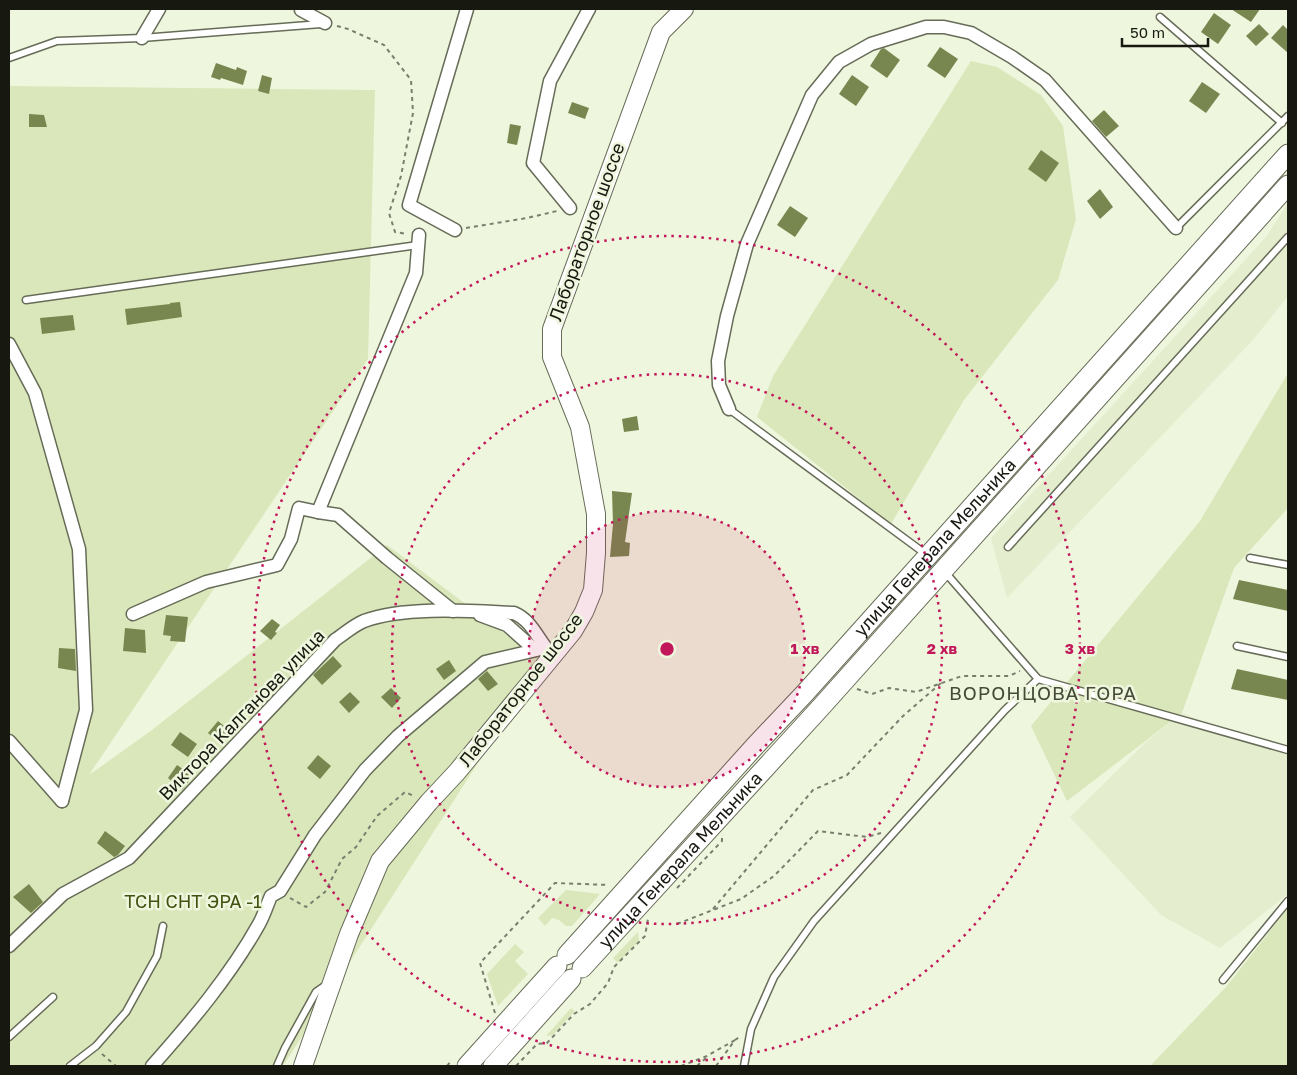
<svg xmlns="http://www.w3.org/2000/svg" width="1297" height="1075" font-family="'Golos Text',sans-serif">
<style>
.built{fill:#e4edce}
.green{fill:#dae7bb}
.building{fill:#78874f}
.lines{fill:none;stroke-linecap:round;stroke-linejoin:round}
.service-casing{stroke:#666c57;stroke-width:9}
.minor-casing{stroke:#666c57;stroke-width:15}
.secondary-casing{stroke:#666c57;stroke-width:20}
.primary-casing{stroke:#666c57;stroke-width:21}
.path{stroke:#797e6e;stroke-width:2;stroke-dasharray:4 4;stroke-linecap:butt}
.service{stroke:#fff;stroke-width:6}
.minor{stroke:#fff;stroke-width:12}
.secondary{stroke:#fff;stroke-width:18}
.primary{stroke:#fff;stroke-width:19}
.ring{fill:none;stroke:#c2185b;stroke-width:2.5;stroke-dasharray:2.5 5}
.labels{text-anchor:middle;stroke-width:5;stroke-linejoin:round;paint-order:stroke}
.street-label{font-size:18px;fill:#171911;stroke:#eff6de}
.park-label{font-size:18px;fill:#435211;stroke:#eff6de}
.neighbourhood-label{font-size:19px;letter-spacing:1px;fill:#454b37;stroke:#eff6de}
.centre{fill:#c2185b;stroke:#eff6de;stroke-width:2.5}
.ring-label{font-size:15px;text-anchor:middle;font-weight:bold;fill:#c2185b;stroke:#eff6de;stroke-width:5;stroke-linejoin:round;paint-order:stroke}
</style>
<rect width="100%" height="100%" fill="#eff6de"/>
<!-- built -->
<g class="built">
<polygon points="1288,203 1288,296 1253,340 1007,598 991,538 1266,237"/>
<polygon points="1182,713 1288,755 1288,894 1220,948 1161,915 1070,817 1145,743"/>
</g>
<!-- green -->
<g class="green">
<polygon points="971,61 997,67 1041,95 1063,126 1076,219 1058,280 964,400 891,524 757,417 773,376"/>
<polygon points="9,86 375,90 368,359 89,775 152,730 387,545 543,662 283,1066 9,1066"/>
<polygon points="1288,373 1288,508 1234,568 1182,713 1067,801 1031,726 1200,521"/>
<polygon points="566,890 600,894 572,926 566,926 559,920 552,918 545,926 538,918"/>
<polygon points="1288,908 1288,1066 1150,1066 1226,987"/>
<polygon points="638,932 639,941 618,963 613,958"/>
<polygon points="515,944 524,952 515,961 528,974 498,1006 487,974"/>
<polygon points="571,1008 575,1011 553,1035 546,1036"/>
</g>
<!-- building -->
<g class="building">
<polygon points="1231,9 1260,9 1251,22"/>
<polygon points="1214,13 1231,25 1218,44 1201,32"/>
<polygon points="1259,24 1269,34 1256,46 1246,36"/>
<polygon points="1283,25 1288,30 1288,53 1271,38"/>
<polygon points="940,47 958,59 945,78 927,66"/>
<polygon points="884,48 900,60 887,78 870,66 881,49"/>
<polygon points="216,63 236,70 237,67 247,71 243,85 221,78 220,80 211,77"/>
<polygon points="262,75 272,78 269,94 258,91"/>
<polygon points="852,75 869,87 856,106 839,94"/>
<polygon points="1202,82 1220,94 1206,113 1189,101"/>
<polygon points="572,102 589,108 585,119 568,113"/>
<polygon points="1104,110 1119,126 1106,137 1092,121"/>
<polygon points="29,114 44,115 47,127 29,127"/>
<polygon points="510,124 521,126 517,145 507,143"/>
<polygon points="1041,150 1059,163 1046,182 1028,169"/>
<polygon points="1100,189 1113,207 1100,219 1087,201"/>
<polygon points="790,206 808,218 795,237 777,225"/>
<polygon points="180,302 182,317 127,325 125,309 170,304 170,303"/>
<polygon points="73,315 75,330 42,334 40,318"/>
<polygon points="637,416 639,430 624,432 622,419"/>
<polygon points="612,491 632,493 625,542 630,543 629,556 610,557 613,524"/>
<polygon points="1239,580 1288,590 1288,611 1233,599"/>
<polygon points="166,615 188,617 185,642 170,641 171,636 163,635"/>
<polygon points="272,619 280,625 275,632 277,633 271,640 260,631"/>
<polygon points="125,628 145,630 146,653 123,651"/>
<polygon points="59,648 75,649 76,671 58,668"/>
<polygon points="333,656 342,666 322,685 313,675"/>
<polygon points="449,660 456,671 444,680 436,669"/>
<polygon points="1237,669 1288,680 1288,700 1231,689"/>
<polygon points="487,671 498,684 488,691 478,679"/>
<polygon points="391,688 401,698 392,708 381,697"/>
<polygon points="350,692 360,702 349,713 339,702"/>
<polygon points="218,721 231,732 221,744 208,733"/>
<polygon points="180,732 197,744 188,757 171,745"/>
<polygon points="318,755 331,766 320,779 307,768"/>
<polygon points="177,765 193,776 182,790 168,778"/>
<polygon points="105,831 125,846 118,855 114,857 97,843"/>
<polygon points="29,884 43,902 31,913 13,897"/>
</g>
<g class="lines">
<!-- service casing -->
<g class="service-casing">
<g id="service">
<polyline points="1160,17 1282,123"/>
<polyline points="9,58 57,41 142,38 321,24"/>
<polyline points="1176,228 1288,116"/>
<polyline points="26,300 418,245"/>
<polyline points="729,409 927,555"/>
<polyline points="1008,547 1288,237"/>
<polyline points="1250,558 1288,565"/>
<polyline points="944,571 1038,679 1288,750"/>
<polyline points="1237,646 1288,657"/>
<polyline points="1223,980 1288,901"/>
<polyline points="9,1037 53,997"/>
<polyline points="70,1066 96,1046 126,1012 157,956 163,926"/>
<polyline points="277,1066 285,1048 316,992 326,985"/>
<polyline points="744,1066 751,1029 774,977 814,921 1005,710 1038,679"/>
</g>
</g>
<!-- minor casing -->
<g class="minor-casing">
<g id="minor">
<polyline points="303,9 301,10 325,23"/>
<polyline points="142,38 159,9"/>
<polyline points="570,208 533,163 550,81 589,9"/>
<polyline points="455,230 409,205 467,9"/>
<polyline points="419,235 416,273 318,512 338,515 387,558 453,611"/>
<polyline points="9,344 35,393 79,549 86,710 62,801"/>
<polyline points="729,409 719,385 718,361 727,316 747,244 812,95 839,62 871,44 926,27 944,27 971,33 1012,57 1045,80 1176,228"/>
<polyline points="133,614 206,582 277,565 291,539 299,508 318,512"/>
<polyline points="480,615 507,625 535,650"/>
<polyline points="9,741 62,801"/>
<path d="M9 946 63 894 129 858 335 640C344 634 354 625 364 621 405 606 471 611 514 613 533 621 538 641 552 655"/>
<path d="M152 1066C191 1022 230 976 259 924 264 915 267 905 271 896L280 891 315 835 365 770 398 736 485 662 545 648"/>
</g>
</g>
<!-- secondary casing -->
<g class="secondary-casing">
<polyline id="secondary" points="303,1066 349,934 380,861 429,802 457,772 573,631 584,612 593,590 596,553 596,514 580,427 552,357 552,329 661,32 684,9"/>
</g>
<!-- primary casing -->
<g class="primary-casing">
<g id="primary">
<path id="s1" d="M567 955 754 747 805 693 1288 154"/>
<path id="s2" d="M582 968 821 707 1288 185"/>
<polyline points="467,1066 557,966"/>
<polyline points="493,1066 571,979"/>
</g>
</g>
<!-- path -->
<g class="path">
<polyline points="337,26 348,29 384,45 411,80 413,113 401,176 389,213 395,232 407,234"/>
<polyline points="466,228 527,218 557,211"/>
<polyline points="857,689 872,694 889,688 916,692 962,676 1009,676 1020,671"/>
<polyline points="677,888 722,841 722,838"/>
<polyline points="290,898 306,907 325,892 342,859 356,847 377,816 405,792 414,796"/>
<polyline points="713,909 813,790 847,775 903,716 941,683"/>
<polyline points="677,924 741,899 774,876 818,831 867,837 881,833"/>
<polyline points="495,1013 480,963 555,883 609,885"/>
<polyline points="102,1054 116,1066"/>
<polyline points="447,1066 452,1060"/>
<polyline points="516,1066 537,1044 547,1043 574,1014 590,1004 608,983 614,967 645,936 648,919"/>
<polyline points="681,1066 707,1056 735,1040"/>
<polyline points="697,1066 706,1058"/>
<polyline points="716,1066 735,1040 741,1036"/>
</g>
<!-- service -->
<use href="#service" class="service"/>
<!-- minor -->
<use href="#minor" class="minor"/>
<!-- secondary -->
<use href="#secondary" class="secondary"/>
<!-- primary -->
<use href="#primary" class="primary"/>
</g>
<!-- distance rings -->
<circle cx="667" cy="649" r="138" fill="#c2185b" fill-opacity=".12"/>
<g class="ring">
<circle cx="667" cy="649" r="138"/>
<circle cx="667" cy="649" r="275"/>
<circle cx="667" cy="649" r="413"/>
</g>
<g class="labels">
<!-- street labels -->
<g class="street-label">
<text transform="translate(587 232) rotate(-70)" y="6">Лабораторное шоссе</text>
<text dy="6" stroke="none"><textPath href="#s1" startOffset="549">улица Генерала Мельника</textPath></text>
<text transform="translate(521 690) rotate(-52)" y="6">Лабораторное шоссе</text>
<text transform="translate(242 715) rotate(-46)" y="6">Виктора Калганова улица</text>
<text dy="6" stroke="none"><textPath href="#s2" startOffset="146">улица Генерала Мельника</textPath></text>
</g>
<!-- park labels -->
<g class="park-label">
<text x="193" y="908">ТСН СНТ ЭРА -1</text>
</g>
<!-- neighbourhood labels -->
<g class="neighbourhood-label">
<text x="1043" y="700">ВОРОНЦОВА ГОРА</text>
</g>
</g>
<circle cx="667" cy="649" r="8" class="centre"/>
<g class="ring-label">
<text x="805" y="654">1 хв</text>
<text x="942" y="654">2 хв</text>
<text x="1080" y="654">3 хв</text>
</g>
<!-- border -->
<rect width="1297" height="1075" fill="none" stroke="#171911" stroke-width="20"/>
<!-- scale -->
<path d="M1122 38v8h86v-8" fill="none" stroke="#171911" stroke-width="2.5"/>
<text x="1130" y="38" font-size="15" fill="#171911" stroke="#eff6de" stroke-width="4" paint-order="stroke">50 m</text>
</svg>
